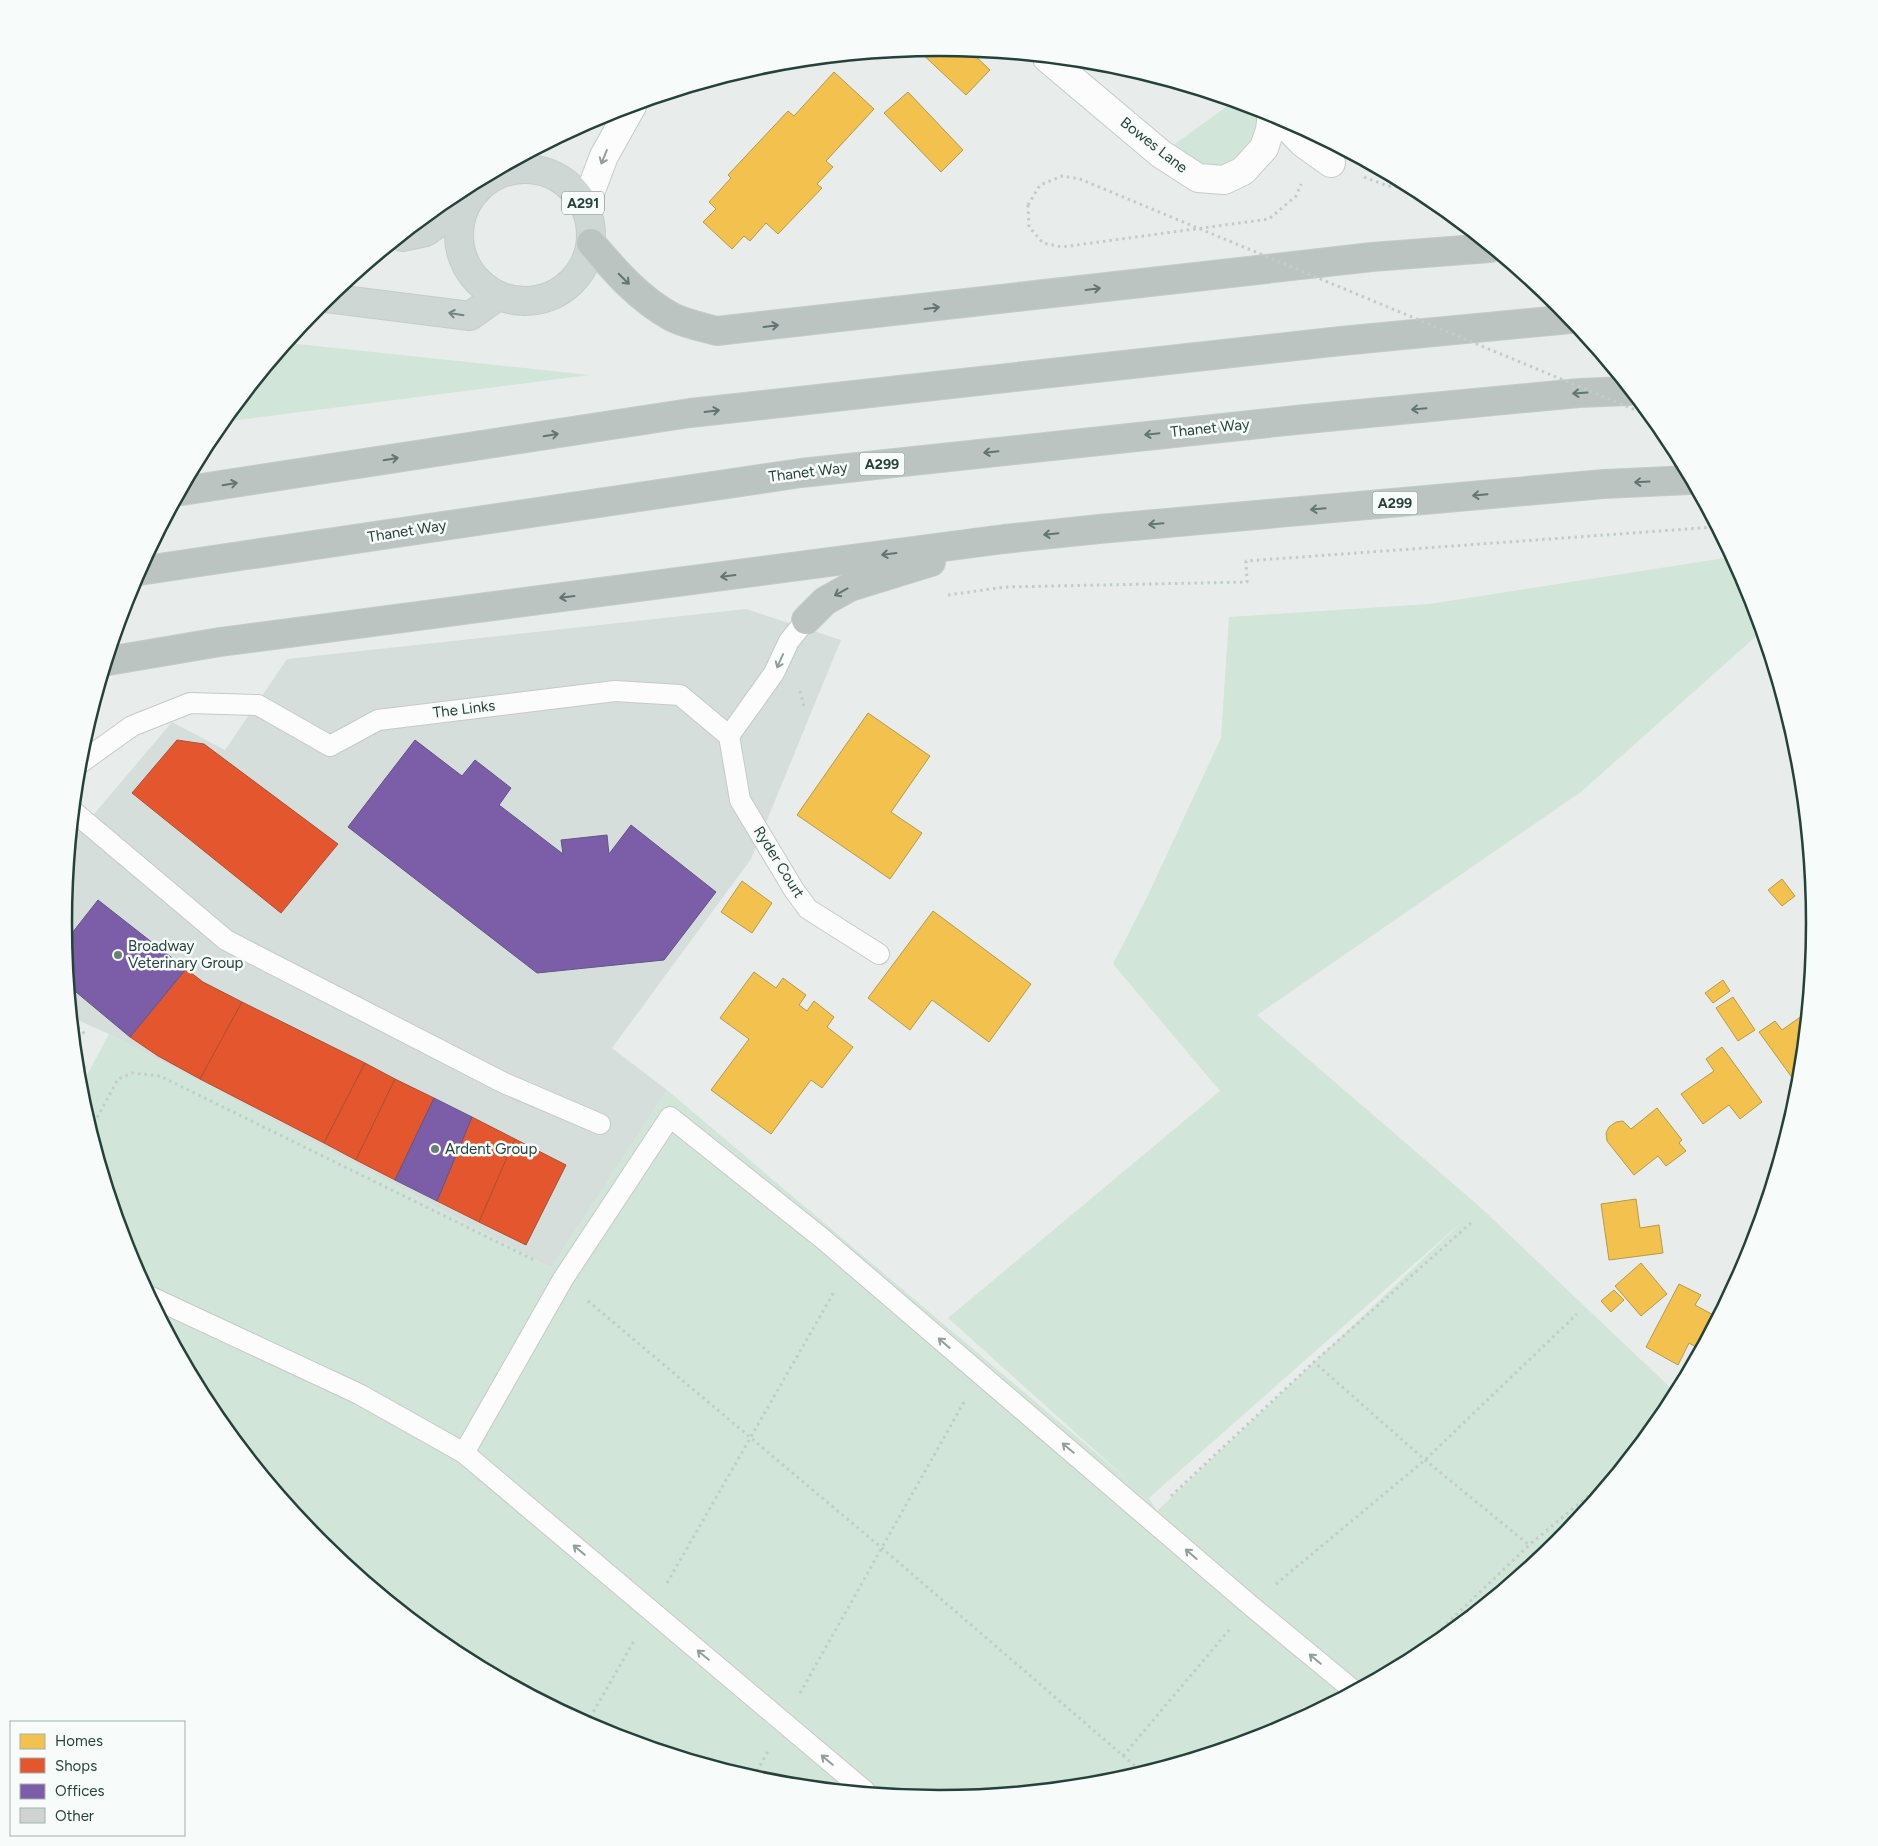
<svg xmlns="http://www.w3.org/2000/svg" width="1878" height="1846" font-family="Figtree,sans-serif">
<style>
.built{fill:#d6dedb}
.green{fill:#d1e6d8;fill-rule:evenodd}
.homes{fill:#f2c14e;stroke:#b49b48}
.shops{fill:#e4572e;stroke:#aa5132}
.offices{fill:#7b5ea7;stroke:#615686}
.building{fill:#cfd4d2;stroke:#d1d6d4}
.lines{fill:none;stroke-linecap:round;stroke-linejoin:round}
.lane-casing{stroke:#c5cac8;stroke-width:22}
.street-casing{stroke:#c5cac8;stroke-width:30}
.secondary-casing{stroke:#c3cbc8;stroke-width:30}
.primary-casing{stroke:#c3ccc9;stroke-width:30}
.highway-casing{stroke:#c3ccc9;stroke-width:30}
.path{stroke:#c3ccca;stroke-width:3;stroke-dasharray:2.5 4;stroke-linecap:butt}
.lane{stroke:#fcfcfc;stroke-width:20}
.street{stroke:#fcfcfc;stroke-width:28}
.secondary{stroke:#fcfcfc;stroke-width:28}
.primary{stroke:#cfd7d5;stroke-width:28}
.highway{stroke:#bcc4c2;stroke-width:28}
.path-bridge{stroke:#c3ccca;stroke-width:3;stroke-dasharray:2.5 4;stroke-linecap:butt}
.oneway{stroke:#909f9b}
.oneway2{stroke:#617670}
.oneway3{stroke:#718580}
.poi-dot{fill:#697e78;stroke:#f7fbf9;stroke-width:2}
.labels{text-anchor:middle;stroke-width:5;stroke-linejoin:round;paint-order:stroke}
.shield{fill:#f7fbf9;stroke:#637a73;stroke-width:1}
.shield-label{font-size:14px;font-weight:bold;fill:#24423a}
.street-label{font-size:15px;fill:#24423a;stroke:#f7fbf9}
.poi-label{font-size:15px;fill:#24423a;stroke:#f7fbf9;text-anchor:start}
.rim{fill:none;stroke:#24423a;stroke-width:2.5}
</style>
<rect width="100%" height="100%" fill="#e8edeb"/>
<!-- built -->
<polygon class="built" points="746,609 841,640 751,859 612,1048 667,1090 551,1268 109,1034 73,1018 64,923 72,840 172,722 225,750 287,659"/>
<!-- green -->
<g class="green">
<polygon points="1233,102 1272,113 1224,180 1161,154"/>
<polygon points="288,343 590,375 223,422"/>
<path d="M1731 557 1748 588 1761 632 1581 792 1257 1015 1479 1206 1676 1393 1667 1410 1558 1542 1425 1651 1274 1732 1110 1782 939 1798 768 1782 604 1732 452 1651 320 1542 211 1409 130 1258 80 1088 109 1034 551 1268 667 1090 1129 1481 948 1318 1220 1091 1113 964 1148 895 1221 738 1229 617 1429 604ZM1464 1220 1157 1511 1149 1498Z"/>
</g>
<!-- homes -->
<g class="homes">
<polygon points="939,48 970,51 990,70 966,95 918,50"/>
<polygon points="834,72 874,109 826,161 833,167 817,184 822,188 778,234 766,223 750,241 744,236 732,249 703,222 716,209 709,202 731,178 728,175 788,111 794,116"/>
<polygon points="908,92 963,150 941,172 884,113"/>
<polygon points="1782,700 1785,711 1777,705"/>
<polygon points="868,713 930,756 891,812 922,833 890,879 797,815"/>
<polygon points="1782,879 1795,896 1782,906 1768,890"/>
<polygon points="742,881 772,903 752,933 721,912"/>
<polygon points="933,911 1031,984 989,1042 932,1000 910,1030 868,998"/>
<polygon points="754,972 776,988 783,978 806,995 799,1005 807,1011 814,1001 834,1017 827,1027 853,1047 822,1088 811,1080 771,1134 711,1090 749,1039 720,1018"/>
<polygon points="1723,980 1730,991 1713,1003 1705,993"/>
<polygon points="1733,997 1755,1030 1738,1041 1716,1008"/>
<polygon points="1806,1013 1799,1080 1796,1083 1759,1032 1775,1021 1782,1030"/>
<polygon points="1722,1047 1762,1102 1740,1119 1729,1105 1703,1124 1681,1094 1714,1071 1706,1059"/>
<polygon points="1657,1108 1682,1140 1679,1143 1686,1151 1666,1166 1658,1156 1634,1175 1607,1141 1606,1133 1609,1127 1616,1122 1623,1121 1631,1129"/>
<polygon points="1636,1199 1640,1228 1659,1225 1663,1253 1609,1260 1601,1204"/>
<polygon points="1641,1263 1667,1294 1641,1316 1615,1286"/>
<polygon points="1679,1284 1701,1295 1695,1305 1717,1317 1699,1349 1689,1343 1678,1365 1646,1347"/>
<polygon points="1614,1290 1624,1300 1611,1312 1601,1301"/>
</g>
<!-- shops -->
<g class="shops">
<polygon points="177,740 204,744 338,844 281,913 132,793"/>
<polygon points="186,969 203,982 242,1002 200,1079 158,1056 130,1037"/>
<polygon points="242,1002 365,1063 324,1143 200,1079"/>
<polygon points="365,1063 395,1079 356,1160 324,1143"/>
<polygon points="395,1079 434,1098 395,1180 356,1160"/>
<polygon points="472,1117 515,1139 479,1222 437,1201"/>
<polygon points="515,1139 566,1165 526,1245 479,1222"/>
</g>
<!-- offices -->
<g class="offices">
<polygon points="415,740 462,776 475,760 511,788 499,805 563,854 561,840 607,835 609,854 631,825 716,892 664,960 537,973 348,827"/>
<polygon points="98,900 186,969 130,1037 70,987 65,942"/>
<polygon points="434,1098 472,1117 437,1201 395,1180"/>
</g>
<!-- building -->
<polygon class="building" points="77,1062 86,1067 79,1079"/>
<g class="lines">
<!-- lane casing -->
<g class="lane-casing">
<g id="lane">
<polyline points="729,736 740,800 794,890 808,909 879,954"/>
<polyline points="729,736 774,673 789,641 806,620"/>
<polyline points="79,764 132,726 190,703 258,705 330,746 378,720 615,691 680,695 729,736"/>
<polyline points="74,812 226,940 504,1083 600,1124"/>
<polyline points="151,1297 359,1394 464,1453 563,1279 670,1117 823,1239 1250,1605 1353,1690"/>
<polyline points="464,1453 865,1791"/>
</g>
</g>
<!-- street casing -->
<g class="street-casing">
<g id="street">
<polyline points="1047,58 1161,154 1198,178 1224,180 1243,171 1264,148 1270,130 1272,113"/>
<polyline points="1275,114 1303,143 1331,163"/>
</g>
</g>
<!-- secondary casing -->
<g class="secondary-casing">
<g id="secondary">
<polyline points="494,176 510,164"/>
<polyline points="585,206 604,156 632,106"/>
</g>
</g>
<!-- primary casing -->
<g class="primary-casing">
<g id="primary">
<circle cx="525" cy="235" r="66"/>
<polyline points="402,237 426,232 467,202"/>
<polyline points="327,298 470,316 498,296"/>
</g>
</g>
<!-- highway casing -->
<g class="highway-casing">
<g id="highway">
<path d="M591 243C615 271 639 299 672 317 686 324 702 327 717 331L1372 257 1490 248"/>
<polyline points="182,491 690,413 1341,341 1571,319"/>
<polyline points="139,571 801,473 1296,420 1579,393 1629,391"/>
<polyline points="806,620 825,601 850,587 931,562"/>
<polyline points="108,661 220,642 1004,539 1099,529 1604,484 1690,480"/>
</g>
</g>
<!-- path -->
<g class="path">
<polyline points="1364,177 1388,186 1413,188"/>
<polyline points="1028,205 1029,227 1043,243 1062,247 1269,219 1296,196 1301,184"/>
<polyline points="948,595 1005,587 1247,582 1246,561 1715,527"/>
<polyline points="800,691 805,710"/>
<polyline points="73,1023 85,1034"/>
<polyline points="91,1129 118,1079 132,1073 160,1076 536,1261"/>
<polyline points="1471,1223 1314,1362 1425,1460 1529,1545"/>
<polyline points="588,1301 883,1549 1142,1772"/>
<polyline points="1171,1496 1314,1362"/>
<polyline points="667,1583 834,1292"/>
<polyline points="1276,1584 1425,1460 1577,1314"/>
<polyline points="1409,1660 1529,1545 1611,1477"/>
<polyline points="800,1693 964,1402"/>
<polyline points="587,1723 635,1639"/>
<polyline points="1123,1756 1229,1630"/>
<polyline points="754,1777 768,1751"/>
</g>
<!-- lane -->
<use href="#lane" class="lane"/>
<!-- street -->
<use href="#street" class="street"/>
<!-- secondary -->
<use href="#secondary" class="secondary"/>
<!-- primary -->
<use href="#primary" class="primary"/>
<!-- highway -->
<use href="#highway" class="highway"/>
<!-- path-bridge -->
<polyline class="path-bridge" points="1028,205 1040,185 1062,176 1080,179 1650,416"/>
</g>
<!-- one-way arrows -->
<defs><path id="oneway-shaft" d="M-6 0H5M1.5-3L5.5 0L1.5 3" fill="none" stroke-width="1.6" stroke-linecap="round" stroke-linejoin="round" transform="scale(1.25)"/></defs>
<g class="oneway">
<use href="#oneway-shaft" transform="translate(604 157) rotate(112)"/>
<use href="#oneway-shaft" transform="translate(780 661) rotate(114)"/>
<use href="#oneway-shaft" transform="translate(944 1343) rotate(-139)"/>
<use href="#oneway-shaft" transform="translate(1068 1448) rotate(-140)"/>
<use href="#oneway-shaft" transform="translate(579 1550) rotate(-140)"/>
<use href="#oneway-shaft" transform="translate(1191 1554) rotate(-139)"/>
<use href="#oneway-shaft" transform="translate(703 1655) rotate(-140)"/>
<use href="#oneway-shaft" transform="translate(1315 1659) rotate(-140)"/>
<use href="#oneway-shaft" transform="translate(827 1760) rotate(-140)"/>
</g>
<g class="oneway2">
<use href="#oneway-shaft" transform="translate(624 279) rotate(45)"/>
<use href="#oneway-shaft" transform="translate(1093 289) rotate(-7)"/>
<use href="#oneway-shaft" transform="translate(932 308) rotate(-7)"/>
<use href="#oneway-shaft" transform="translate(771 326) rotate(-7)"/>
<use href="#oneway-shaft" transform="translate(1580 393) rotate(176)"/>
<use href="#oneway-shaft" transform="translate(1419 409) rotate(175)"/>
<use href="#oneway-shaft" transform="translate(712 411) rotate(-7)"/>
<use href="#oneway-shaft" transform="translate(1152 434) rotate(174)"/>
<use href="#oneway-shaft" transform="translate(551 435) rotate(-9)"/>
<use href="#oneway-shaft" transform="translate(991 452) rotate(174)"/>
<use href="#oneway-shaft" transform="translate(391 459) rotate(-9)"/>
<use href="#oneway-shaft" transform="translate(1642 482) rotate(177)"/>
<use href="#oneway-shaft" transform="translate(230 484) rotate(-9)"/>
<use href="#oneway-shaft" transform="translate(1480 495) rotate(175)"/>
<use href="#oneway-shaft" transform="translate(1318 509) rotate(175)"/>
<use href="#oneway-shaft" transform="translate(1156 524) rotate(175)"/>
<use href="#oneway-shaft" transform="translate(1051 534) rotate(174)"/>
<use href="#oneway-shaft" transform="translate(889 554) rotate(173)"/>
<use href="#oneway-shaft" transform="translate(728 576) rotate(173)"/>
<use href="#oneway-shaft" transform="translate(841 592) rotate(151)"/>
<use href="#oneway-shaft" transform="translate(567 597) rotate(173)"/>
</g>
<use class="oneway3" href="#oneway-shaft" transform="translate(456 314) rotate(-171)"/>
<!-- markers -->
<g class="poi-dot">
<circle cx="118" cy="955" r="5"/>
<circle cx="435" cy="1149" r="5"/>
</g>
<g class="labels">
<!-- shield labels -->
<g class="shield">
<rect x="562" y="191.5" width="42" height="23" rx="4"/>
<rect x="859.5" y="452.5" width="45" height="23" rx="4"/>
<rect x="1372.5" y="491.5" width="45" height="23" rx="4"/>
</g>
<g class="shield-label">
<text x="583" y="208">A291</text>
<text x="882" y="469">A299</text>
<text x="1395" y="508">A299</text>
</g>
<!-- street labels -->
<g class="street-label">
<text transform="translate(1154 145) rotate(38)" y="5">Bowes Lane</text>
<text transform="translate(1210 428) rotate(-6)" y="5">Thanet Way</text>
<text transform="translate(808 472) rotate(-7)" y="5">Thanet Way</text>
<text transform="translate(407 531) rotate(-9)" y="5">Thanet Way</text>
<text transform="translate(464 709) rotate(-7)" y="5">The Links</text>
<text transform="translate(779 862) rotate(58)" y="5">Ryder Court</text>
</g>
<!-- poi labels -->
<g class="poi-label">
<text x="128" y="951">Broadway<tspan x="128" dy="17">Veterinary Group</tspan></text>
<text x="445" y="1154">Ardent Group</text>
</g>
</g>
<!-- crop -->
<path d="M0 0H1878V1846H0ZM72 923a867 867 0 1 1 1734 0a867 867 0 1 1-1734 0Z" fill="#f7fbf9" fill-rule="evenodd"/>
<path class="rim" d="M72 923a867 867 0 1 1 1734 0a867 867 0 1 1-1734 0Z"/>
<!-- legend -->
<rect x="10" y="1721" width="175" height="115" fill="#f7fbf9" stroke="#a3b1ad"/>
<rect x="20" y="1734" width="25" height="15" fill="#f2c14e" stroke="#a3b1ad"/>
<text x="55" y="1746" font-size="15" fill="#24423a">Homes</text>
<rect x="20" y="1758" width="25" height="15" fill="#e4572e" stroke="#a3b1ad"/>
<text x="55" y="1771" font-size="15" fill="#24423a">Shops</text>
<rect x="20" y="1784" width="25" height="15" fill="#7b5ea7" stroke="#a3b1ad"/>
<text x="55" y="1796" font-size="15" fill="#24423a">Offices</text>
<rect x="20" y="1808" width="25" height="15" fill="#cfd4d2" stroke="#a3b1ad"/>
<text x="55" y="1821" font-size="15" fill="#24423a">Other</text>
</svg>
